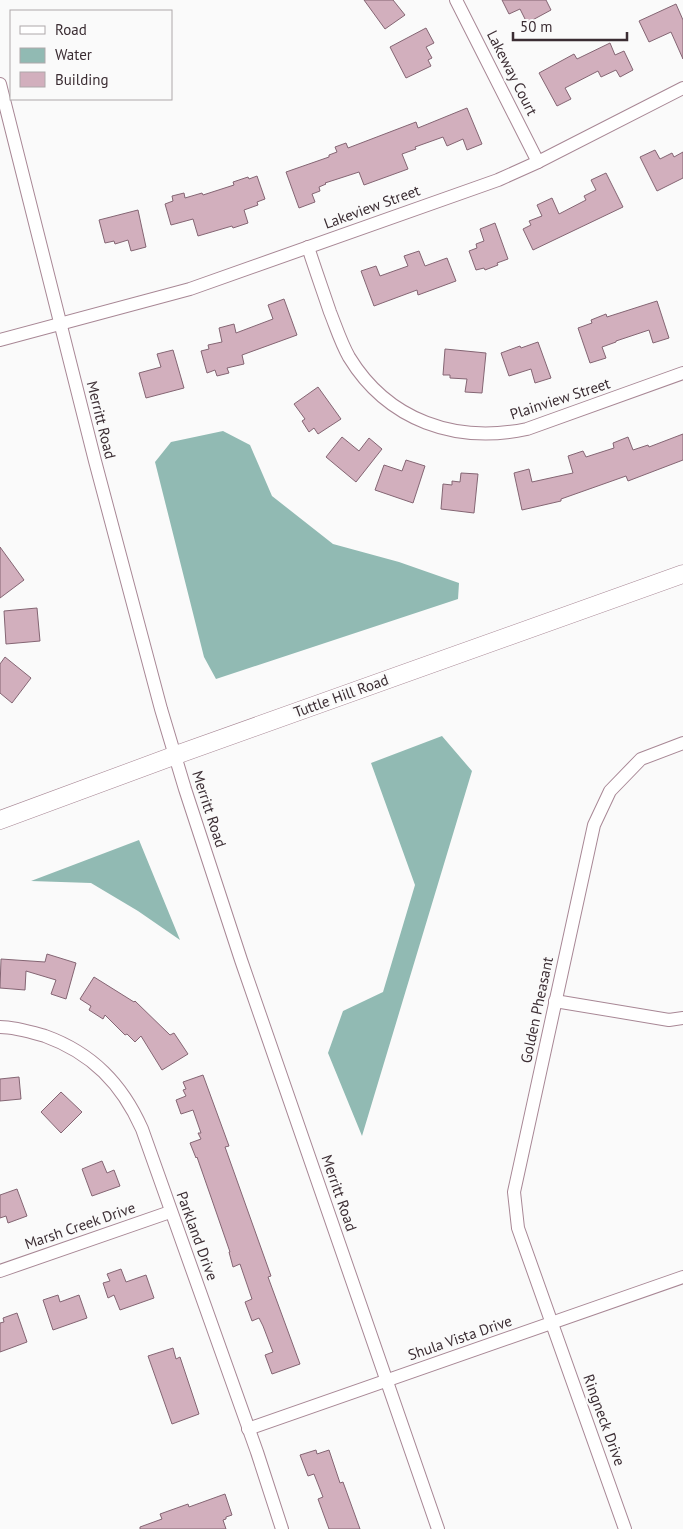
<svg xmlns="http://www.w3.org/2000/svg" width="683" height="1529" font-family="'PT Sans',sans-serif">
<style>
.water{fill:#91bab3}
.building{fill:#d2afbd;stroke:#846573}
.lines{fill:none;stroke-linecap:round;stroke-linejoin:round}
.street-casing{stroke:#a88795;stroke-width:14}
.secondary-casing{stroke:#a88795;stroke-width:19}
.street{stroke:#fff;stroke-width:12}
.secondary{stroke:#fff;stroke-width:18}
.labels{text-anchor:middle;stroke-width:5;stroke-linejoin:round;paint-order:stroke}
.street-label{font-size:15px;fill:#3b2d33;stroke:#fafafa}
</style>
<rect width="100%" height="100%" fill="#fafafa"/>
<!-- water -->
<g class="water">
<polygon points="223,431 250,445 272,496 333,544 399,562 459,583 458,599 216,679 204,657 155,462 171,442"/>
<polygon points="442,736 472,771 362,1136 328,1053 343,1011 383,992 415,885 371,763"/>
<polygon points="139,840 180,940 138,911 91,883 31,881"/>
</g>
<!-- building -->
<g class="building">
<polygon points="364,0 393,0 405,15 385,29"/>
<polygon points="502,0 546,0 551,10 527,23 520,9 509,14"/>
<polygon points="676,4 683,20 683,59 671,32 649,42 639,21"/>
<polygon points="426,28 434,43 426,47 432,58 428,60 431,66 406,78 390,47"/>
<polygon points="610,43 615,55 624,51 633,70 620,77 616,70 601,77 598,71 565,88 571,99 557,106 539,73 574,54 577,59"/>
<polygon points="467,108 482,144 467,150 463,139 447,146 443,137 415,147 416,149 402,154 408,169 364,185 359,172 325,183 326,184 319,187 320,191 312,194 315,202 299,208 286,172 329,157 329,155 337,152 335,147 346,143 348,148 416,122 418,128"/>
<polygon points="655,150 660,159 672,153 674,157 683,152 683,178 657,191 640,157"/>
<polygon points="606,173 623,207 533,250 523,229 531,225 529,221 542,216 537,205 552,198 559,214 586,200 584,196 596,190 591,180"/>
<polygon points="257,176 265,199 257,202 258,205 244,210 248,223 233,228 232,226 198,236 193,219 171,225 165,204 173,201 172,196 184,193 185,198 202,193 203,195 234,185 233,182 248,177 249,179"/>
<polygon points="138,210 146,247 131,251 128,240 115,244 114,241 105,243 99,220"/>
<polygon points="495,223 508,259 497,263 498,265 485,270 484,268 476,270 469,251 477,248 476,244 484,241 480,229"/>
<polygon points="419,251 425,266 447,258 456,281 418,295 417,290 374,306 361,271 376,266 380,276 408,266 404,256"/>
<polygon points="284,299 297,335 242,355 244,364 227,368 229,373 217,376 215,370 207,373 201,351 209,349 208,345 222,342 219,328 234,324 236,333 273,319 268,305"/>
<polygon points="657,301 669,338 653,343 649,330 616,341 616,342 602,347 606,358 590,363 578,328 592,323 591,320 606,314 607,317"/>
<polygon points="538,342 551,378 535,383 531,369 509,376 501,353 520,346 521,348"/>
<polygon points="445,349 486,353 482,393 465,392 467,379 450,378 450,375 443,375"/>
<polygon points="173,350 184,388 146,398 139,373 161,367 157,354"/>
<polygon points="318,387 341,419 318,434 314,428 309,432 302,421 305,419 294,404"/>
<polygon points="683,434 683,460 628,481 626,476 561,499 561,501 522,510 514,473 529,469 532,482 573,473 568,456 583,451 586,457 614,448 613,443 628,437 633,450 648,445 649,447"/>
<polygon points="342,437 359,451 369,438 382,449 356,482 326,457"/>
<polygon points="406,460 425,466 413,503 375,490 384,465 402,471"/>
<polygon points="461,473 478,474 474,513 441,509 443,484 452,485 452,481 460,482"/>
<polygon points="0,547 24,580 0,598"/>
<polygon points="37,608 40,641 6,644 4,611"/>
<polygon points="5,657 31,678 12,703 0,693 0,664"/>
<polygon points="47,954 76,963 66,999 51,994 56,980 26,971 25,990 0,988 1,959 45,962"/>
<polygon points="94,977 134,1002 135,1001 170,1035 174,1033 188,1054 162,1070 141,1036 135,1042 127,1034 125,1035 105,1015 103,1019 89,1010 91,1006 80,999"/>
<polygon points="203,1075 229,1146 225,1147 271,1276 268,1277 300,1364 272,1374 265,1355 273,1352 263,1326 259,1318 252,1321 245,1302 252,1299 240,1264 233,1267 229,1252 230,1252 212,1200 197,1157 196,1158 190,1143 201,1139 198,1133 201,1133 193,1110 181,1114 176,1100 186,1096 183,1090 186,1089 183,1082"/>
<polygon points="19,1077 21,1099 0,1101 0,1079"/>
<polygon points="61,1092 82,1112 61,1133 41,1112"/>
<polygon points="102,1161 107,1173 114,1170 120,1186 92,1196 82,1169"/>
<polygon points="17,1189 27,1216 8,1223 6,1216 0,1218 0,1195"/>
<polygon points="121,1269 126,1282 146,1275 154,1298 120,1310 114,1295 108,1298 103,1283 110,1281 107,1274"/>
<polygon points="58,1295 60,1302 79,1295 87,1318 53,1330 43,1300"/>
<polygon points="17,1313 27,1342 0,1352 0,1323 4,1322 3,1318"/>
<polygon points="173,1348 176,1359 180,1357 199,1414 172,1424 148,1356"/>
<polygon points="316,1450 317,1454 329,1450 340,1483 343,1482 360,1529 329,1529 318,1499 323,1497 314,1474 308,1476 300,1455"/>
<polygon points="225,1494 232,1515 226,1517 226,1519 223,1520 226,1529 140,1529 140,1527 162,1519 160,1514 188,1504 189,1507"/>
</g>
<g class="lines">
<!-- street casing -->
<g class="street-casing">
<g id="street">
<polyline points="456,0 538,162"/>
<polyline points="0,84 95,461 161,709 185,789 241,960 438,1529"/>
<path d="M308 247C315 269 323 291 330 312 336 327 341 343 349 357 388 421 456 444 527 429L683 373"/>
<polyline points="0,340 190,289 498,180 538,162 683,88"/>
<polyline points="555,1001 669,1020 683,1018"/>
<path d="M0 1027C15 1027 31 1032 45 1036 92 1053 122 1084 142 1129L257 1452 282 1529"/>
<polyline points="0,1271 170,1212"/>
<polyline points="248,1429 683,1277"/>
<polyline points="625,1529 518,1228 514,1192 594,825 610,791 641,759 683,743"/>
</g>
</g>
<!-- secondary casing -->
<g class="secondary-casing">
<polyline id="secondary" points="0,820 176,755 683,574"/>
</g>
<!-- street -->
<use href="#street" class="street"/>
<!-- secondary -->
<use href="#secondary" class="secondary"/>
</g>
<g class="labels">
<!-- street labels -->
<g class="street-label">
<text transform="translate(512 73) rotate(63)" y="5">Lakeway Court</text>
<text transform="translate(372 207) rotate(-20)" y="5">Lakeview Street</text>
<text transform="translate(560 399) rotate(-18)" y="5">Plainview Street</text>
<text transform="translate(101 420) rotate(76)" y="5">Merritt Road</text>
<text transform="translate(341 696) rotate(-20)" y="5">Tuttle Hill Road</text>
<text transform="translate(209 809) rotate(72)" y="5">Merritt Road</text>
<text transform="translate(537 1010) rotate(-78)" y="5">Golden Pheasant</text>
<text transform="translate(339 1193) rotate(71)" y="5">Merritt Road</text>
<text transform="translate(80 1226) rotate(-19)" y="5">Marsh Creek Drive</text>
<text transform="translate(197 1236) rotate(70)" y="5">Parkland Drive</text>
<text transform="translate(460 1338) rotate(-19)" y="5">Shula Vista Drive</text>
<text transform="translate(604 1420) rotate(70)" y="5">Ringneck Drive</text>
</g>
</g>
<!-- legend -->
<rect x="10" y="10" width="162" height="90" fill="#fafafa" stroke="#aea8aa"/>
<rect x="20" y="26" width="25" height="8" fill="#ffffff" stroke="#aea8aa"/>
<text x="55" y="35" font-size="15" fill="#3b2d33">Road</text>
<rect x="20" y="48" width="25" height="15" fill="#91bab3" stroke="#aea8aa"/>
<text x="55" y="60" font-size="15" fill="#3b2d33">Water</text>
<rect x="20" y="72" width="25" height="15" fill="#d2afbd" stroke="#aea8aa"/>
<text x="55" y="85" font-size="15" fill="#3b2d33">Building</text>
<!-- scale -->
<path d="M513 32v8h114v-8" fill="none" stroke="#3b2d33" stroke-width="2.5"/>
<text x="520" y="32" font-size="15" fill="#3b2d33" stroke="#fafafa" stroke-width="4" paint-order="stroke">50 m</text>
</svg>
